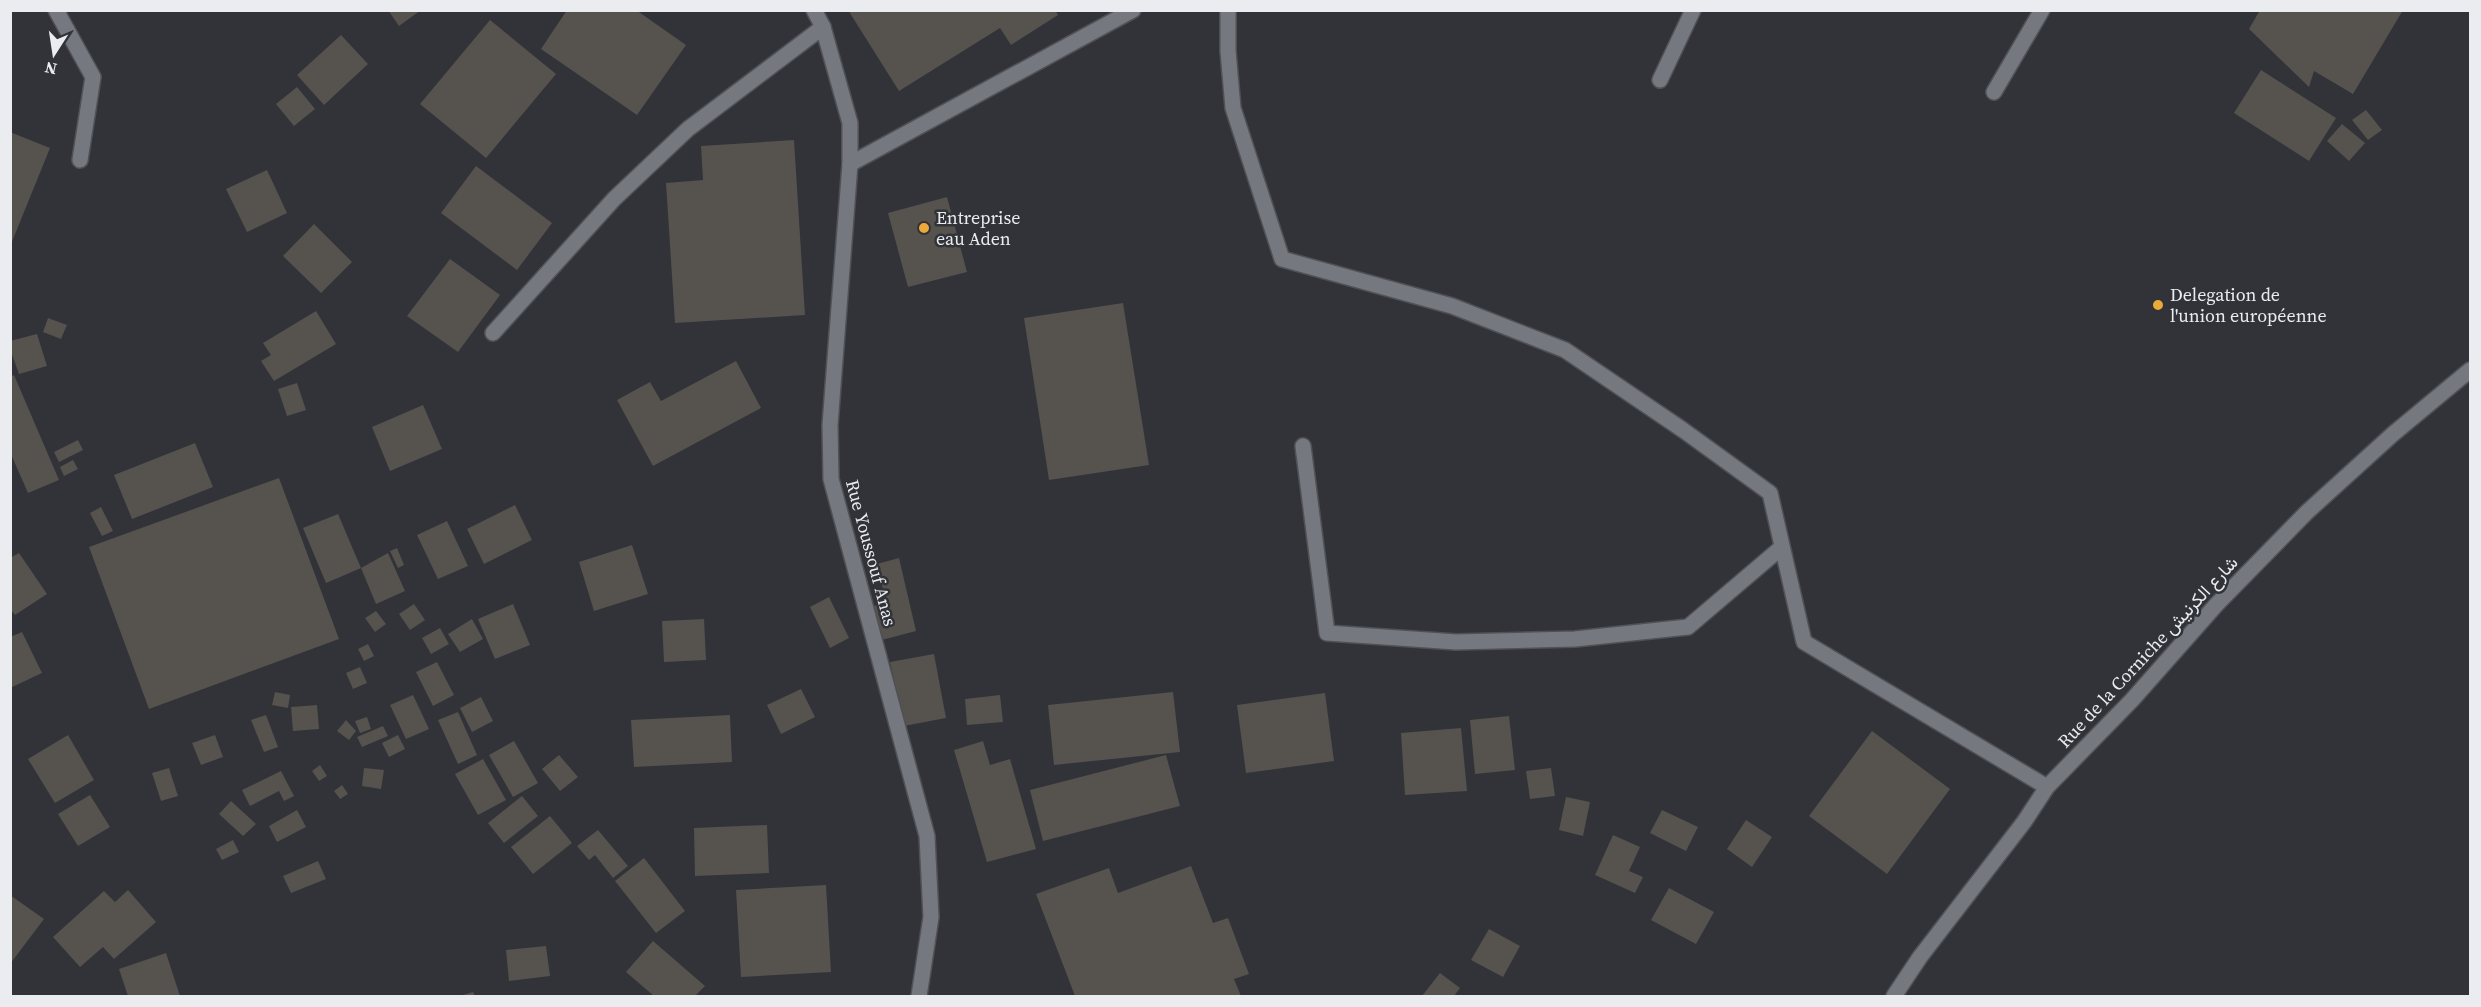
<svg xmlns="http://www.w3.org/2000/svg" width="2481" height="1007" font-family="'Source Serif 4',Vazirmatn,serif">
<style>
.building{fill:#56524d}
.lines{fill:none;stroke-linecap:round;stroke-linejoin:round}
.service-casing{stroke:#4f5156;stroke-width:18}
.minor-casing{stroke:#4f5156;stroke-width:18}
.secondary-casing{stroke:#4f5156;stroke-width:18}
.service{stroke:#76787f;stroke-width:15}
.minor{stroke:#76787f;stroke-width:15}
.secondary{stroke:#76787f;stroke-width:15}
.poi-dot{fill:#eba93a;stroke:#313339;stroke-width:2}
.labels{text-anchor:middle;stroke-width:5;stroke-linejoin:round;paint-order:stroke}
.poi-label{font-size:18px;fill:#eaecf0;stroke:#313339;text-anchor:start}
.street-label{font-size:18px;fill:#eaecf0;stroke:#313339}
</style>
<rect width="100%" height="100%" fill="#313339"/>
<!-- building -->
<g class="building">
<polygon points="388,10 421,10 399,26"/>
<polygon points="567,10 636,10 686,45 637,115 541,49"/>
<polygon points="848,10 1055,10 1058,15 1011,45 1000,28 899,91"/>
<polygon points="2260,10 2403,10 2353,94 2314,71 2309,87 2249,29"/>
<polygon points="490,20 556,74 486,158 420,104"/>
<polygon points="341,35 368,64 324,105 297,75"/>
<polygon points="2261,70 2336,118 2309,161 2234,113"/>
<polygon points="297,87 315,109 294,126 276,104"/>
<polygon points="2366,110 2382,130 2368,140 2352,120"/>
<polygon points="2342,124 2365,143 2349,161 2327,141"/>
<polygon points="10,132 50,148 11,244 10,244"/>
<polygon points="794,140 805,315 675,323 666,183 703,180 701,146"/>
<polygon points="476,166 552,223 517,270 441,213"/>
<polygon points="267,170 287,213 247,232 226,189"/>
<polygon points="947,197 967,272 908,287 888,213"/>
<polygon points="314,224 352,262 321,293 283,256"/>
<polygon points="450,259 500,295 458,352 407,316"/>
<polygon points="1123,303 1149,465 1049,480 1024,318"/>
<polygon points="316,311 336,344 274,381 261,361 271,355 263,343"/>
<polygon points="48,318 67,325 61,339 43,332"/>
<polygon points="37,334 47,366 19,374 10,349 10,341"/>
<polygon points="736,361 761,408 653,466 617,400 650,382 661,401"/>
<polygon points="14,375 59,480 28,493 10,452 10,377"/>
<polygon points="297,383 306,410 287,416 278,389"/>
<polygon points="423,405 442,449 390,471 372,427"/>
<polygon points="78,440 83,450 59,462 54,452"/>
<polygon points="195,443 213,487 132,519 114,475"/>
<polygon points="73,460 78,469 64,476 60,467"/>
<polygon points="279,478 339,639 149,709 89,547"/>
<polygon points="515,505 532,540 484,564 467,529"/>
<polygon points="101,507 113,531 102,536 90,513"/>
<polygon points="338,514 361,568 326,583 303,528"/>
<polygon points="447,521 468,566 438,579 417,535"/>
<polygon points="632,545 648,594 594,611 579,562"/>
<polygon points="397,548 404,565 398,568 390,551"/>
<polygon points="19,553 47,594 15,615 10,609 10,558"/>
<polygon points="388,553 405,591 376,604 361,568"/>
<polygon points="899,558 916,631 878,641 869,607 886,603 877,564"/>
<polygon points="829,597 849,638 830,648 810,607"/>
<polygon points="414,604 425,620 410,630 399,614"/>
<polygon points="513,604 530,645 495,659 478,619"/>
<polygon points="376,611 386,624 375,632 365,618"/>
<polygon points="472,619 483,639 460,652 448,634"/>
<polygon points="704,619 706,660 664,662 662,621"/>
<polygon points="440,628 449,644 431,654 422,638"/>
<polygon points="22,632 42,673 10,688 10,637"/>
<polygon points="368,644 374,656 364,661 358,649"/>
<polygon points="934,654 946,718 904,726 890,662"/>
<polygon points="437,662 454,695 433,706 416,672"/>
<polygon points="360,667 367,683 353,689 346,673"/>
<polygon points="801,689 815,717 781,734 767,705"/>
<polygon points="275,692 290,695 288,708 272,705"/>
<polygon points="1173,692 1180,752 1054,765 1048,705"/>
<polygon points="1325,693 1334,761 1246,773 1237,705"/>
<polygon points="413,695 429,729 406,739 390,705"/>
<polygon points="1000,695 1003,722 967,725 965,699"/>
<polygon points="481,697 493,721 472,732 460,708"/>
<polygon points="317,705 319,729 293,731 291,707"/>
<polygon points="458,712 477,755 458,764 438,720"/>
<polygon points="266,715 278,747 264,752 251,720"/>
<polygon points="730,715 732,762 634,767 631,720"/>
<polygon points="1509,716 1515,770 1475,774 1470,720"/>
<polygon points="367,717 371,729 360,733 355,721"/>
<polygon points="346,720 356,731 349,740 337,731"/>
<polygon points="383,726 388,736 362,747 357,737"/>
<polygon points="1461,728 1467,791 1405,795 1401,733"/>
<polygon points="1872,731 1950,789 1887,874 1809,816"/>
<polygon points="68,735 94,780 55,803 28,759"/>
<polygon points="215,735 223,757 201,765 192,743"/>
<polygon points="398,735 405,749 389,757 382,743"/>
<polygon points="514,741 538,783 513,797 489,755"/>
<polygon points="983,741 990,765 1010,759 1036,849 987,862 954,750"/>
<polygon points="559,755 578,777 560,791 542,769"/>
<polygon points="1166,755 1180,806 1043,841 1030,790"/>
<polygon points="483,759 506,800 478,815 455,774"/>
<polygon points="320,765 327,776 319,781 312,771"/>
<polygon points="169,768 178,796 161,801 152,773"/>
<polygon points="364,768 384,770 381,789 362,786"/>
<polygon points="1551,768 1555,796 1530,799 1526,771"/>
<polygon points="281,771 294,796 284,801 279,791 250,806 242,790"/>
<polygon points="342,785 348,794 340,799 334,791"/>
<polygon points="90,795 110,827 78,846 58,814"/>
<polygon points="522,796 538,816 504,843 488,823"/>
<polygon points="1566,797 1590,802 1583,836 1559,830"/>
<polygon points="231,801 256,824 243,836 219,814"/>
<polygon points="297,810 306,827 277,842 269,826"/>
<polygon points="1662,810 1698,827 1686,851 1650,833"/>
<polygon points="550,816 572,843 533,874 511,847"/>
<polygon points="1746,820 1772,837 1752,867 1727,849"/>
<polygon points="767,825 769,873 695,876 694,828"/>
<polygon points="598,830 628,866 613,878 595,855 589,860 577,846"/>
<polygon points="1613,835 1640,847 1629,871 1643,877 1635,893 1595,875"/>
<polygon points="233,840 239,852 222,860 216,849"/>
<polygon points="644,858 685,911 656,933 615,881"/>
<polygon points="318,861 326,879 291,893 283,876"/>
<polygon points="1191,866 1213,923 1228,918 1249,974 1234,979 1241,996 1075,996 1036,894 1109,868 1118,893"/>
<polygon points="826,885 831,972 741,977 736,890"/>
<polygon points="1669,888 1714,912 1696,944 1651,920"/>
<polygon points="128,890 156,922 114,959 103,947 80,967 53,937 104,891 115,902"/>
<polygon points="10,895 44,919 10,964"/>
<polygon points="1489,929 1520,946 1503,977 1471,960"/>
<polygon points="653,941 705,986 695,996 654,996 626,972"/>
<polygon points="546,946 550,976 509,981 506,950"/>
<polygon points="166,953 180,996 128,996 119,969"/>
<polygon points="1440,973 1460,988 1454,996 1422,996"/>
<polygon points="473,992 475,996 460,996"/>
</g>
<g class="lines">
<!-- service casing -->
<g class="service-casing">
<g id="service">
<polyline points="56,10 93,77 80,160"/>
<polyline points="1228,10 1228,51 1233,108 1282,259 1452,306 1565,350 1683,430 1770,493 1804,642 2047,787"/>
<polyline points="1994,92 2042,10"/>
<polyline points="493,333 614,199 688,129 823,27"/>
<polyline points="1303,446 1327,633 1456,642 1575,639 1688,627 1782,547"/>
</g>
</g>
<!-- minor casing -->
<g class="minor-casing">
<g id="minor">
<polyline points="814,10 823,27 850,123 850,164 830,425 831,479 927,836 931,917 919,996"/>
<polyline points="1660,80 1693,10"/>
<polyline points="850,164 1133,10"/>
</g>
</g>
<!-- secondary casing -->
<g class="secondary-casing">
<polyline id="secondary" points="1894,996 1920,957 2024,822 2047,787 2132,700 2216,605 2307,512 2393,434 2470,370"/>
</g>
<!-- service -->
<use href="#service" class="service"/>
<!-- minor -->
<use href="#minor" class="minor"/>
<!-- secondary -->
<use href="#secondary" class="secondary"/>
</g>
<!-- markers -->
<g class="poi-dot">
<circle cx="924" cy="228" r="6"/>
<circle cx="2158" cy="305" r="6"/>
</g>
<g class="labels">
<!-- poi labels -->
<g class="poi-label">
<text x="936" y="224">Entreprise<tspan x="936" dy="21">eau Aden</tspan></text>
<text x="2170" y="301">Delegation de<tspan x="2170" dy="21">l'union européenne</tspan></text>
</g>
<!-- street labels -->
<g class="street-label">
<text transform="translate(871 553) rotate(75)" y="6">Rue Youssouf Anas</text>
<text transform="translate(2148 652) rotate(-47)" y="6">Rue de la Corniche شارع الكرنيش</text>
</g>
</g>
<!-- border -->
<rect width="2481" height="1007" fill="none" stroke="#eaecf0" stroke-width="24"/>
<!-- north arrow -->
<g transform="translate(54 54) rotate(192)" stroke="#313339" stroke-width="4.5" paint-order="stroke">
<path d="M0-4.5L10 22L0 15L-10 22Z" fill="#eaecf0"/>
<text y="-9" font-size="16" font-weight="bold" text-anchor="middle" fill="#eaecf0">N</text>
</g>
</svg>
